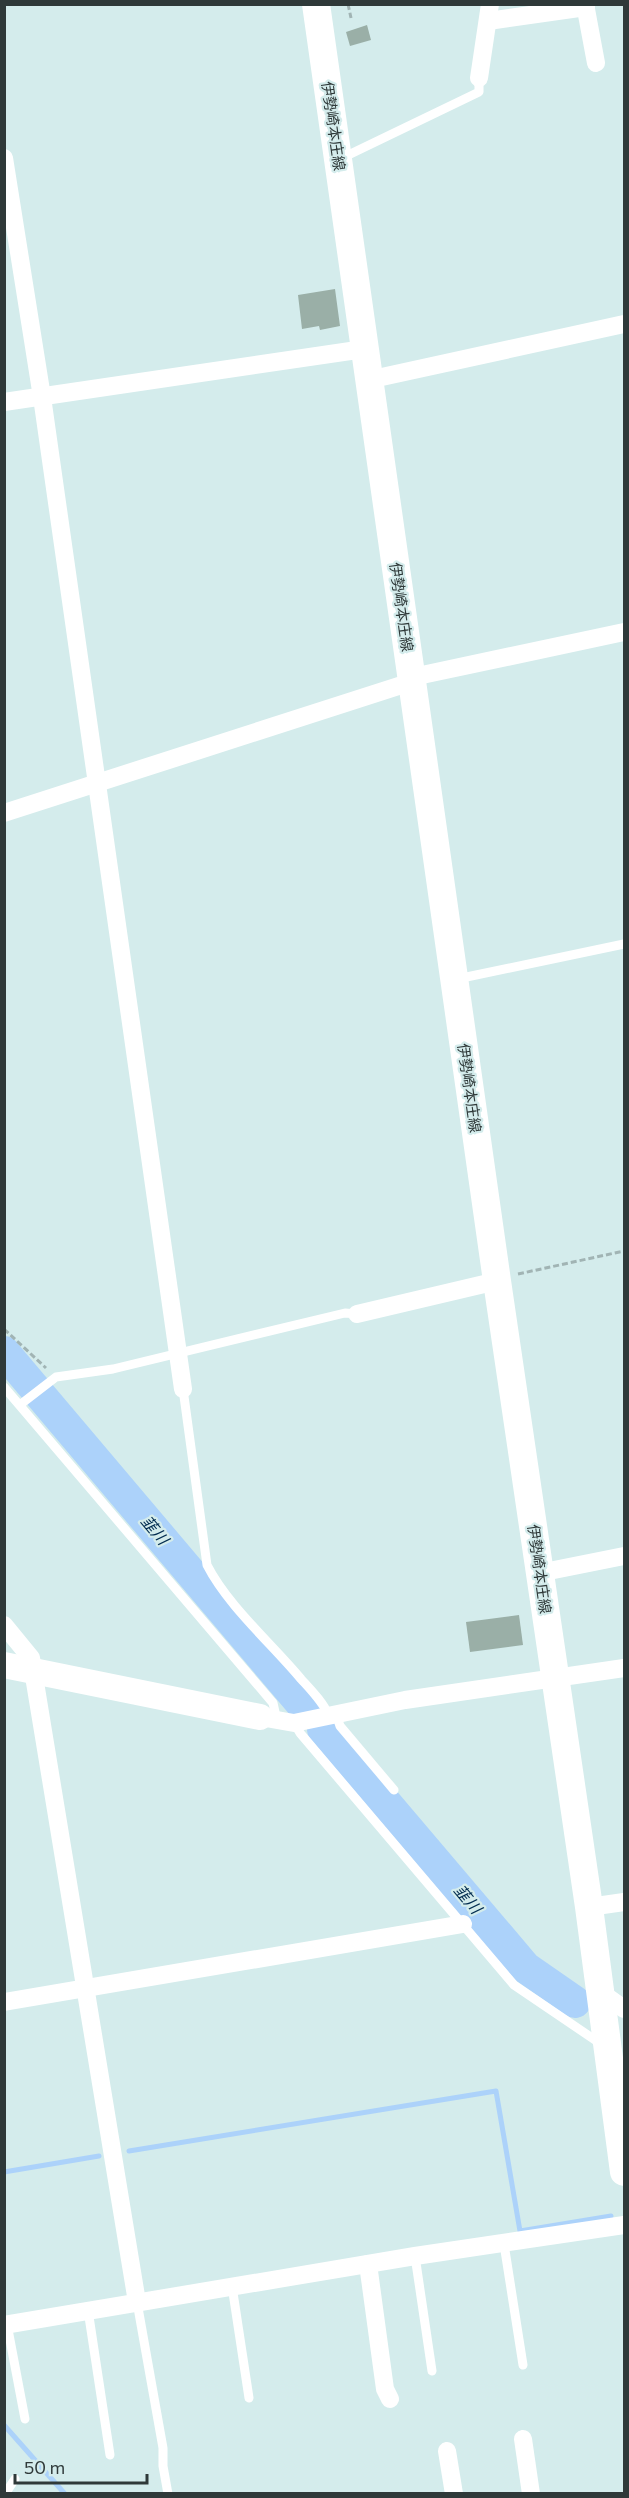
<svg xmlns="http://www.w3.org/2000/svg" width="629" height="2498" font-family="Commissioner,'Noto Sans JP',sans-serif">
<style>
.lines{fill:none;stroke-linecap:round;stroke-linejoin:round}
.stream{stroke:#acd2fa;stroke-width:5}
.river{stroke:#acd2fa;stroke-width:32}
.building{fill:#9aafa7}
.path{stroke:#a1b4b4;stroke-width:3;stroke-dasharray:6 3;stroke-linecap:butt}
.lane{stroke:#fff;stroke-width:9}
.street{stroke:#fff;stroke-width:18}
.secondary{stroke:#fff;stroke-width:26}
.primary{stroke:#fff;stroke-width:28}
.labels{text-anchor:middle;stroke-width:4.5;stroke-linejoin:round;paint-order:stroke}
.street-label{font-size:15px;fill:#2f3939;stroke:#d4ecec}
.water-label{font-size:16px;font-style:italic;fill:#002b4f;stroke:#d4ecec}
</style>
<rect width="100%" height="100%" fill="#d4ecec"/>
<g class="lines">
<!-- stream -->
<g class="stream">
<polyline points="129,2151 496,2091 520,2231 611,2216"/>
<polyline points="4,2172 99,2156"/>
<polyline points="4,2425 65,2494"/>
</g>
<!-- river -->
<g class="river">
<polyline points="4,1352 305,1708"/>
<polyline points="323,1729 526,1968 575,2002"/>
</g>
</g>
<!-- building -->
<g class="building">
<polygon points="367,25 371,40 350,46 346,32"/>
<polygon points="335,289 340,326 320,330 319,326 302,329 298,295"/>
<polygon points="519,1615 523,1645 470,1652 466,1622"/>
</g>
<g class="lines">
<!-- path -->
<g class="path">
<polyline points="348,4 351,18"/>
<polyline points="518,1274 624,1251"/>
<polyline points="4,1329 46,1368"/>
</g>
<!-- lane -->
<g class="lane">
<polyline points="340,159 479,92 479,78"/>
<polyline points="457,979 624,944"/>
<polyline points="4,1387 273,1703 277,1721"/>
<path d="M183 1389 207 1565C228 1606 271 1643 301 1679 311 1690 323 1702 329 1716"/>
<polyline points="21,1404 56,1377 113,1369 345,1313 357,1314"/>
<polyline points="336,1714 340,1726 394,1790"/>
<polyline points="294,1723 300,1733 514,1985 601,2044"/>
<polyline points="504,2244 523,2365"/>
<polyline points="415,2256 432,2371"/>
<polyline points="232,2286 249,2398"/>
<polyline points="137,2302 163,2448 163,2466 168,2494"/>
<polyline points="88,2310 110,2455"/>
<polyline points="7,2324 25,2419"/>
<polyline points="5,2494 15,2479"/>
</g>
<!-- street -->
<g class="street">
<polyline points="585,4 596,63"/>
<polyline points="488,21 586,7"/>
<polyline points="479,78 490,4"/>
<polyline points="4,158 42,397 183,1389"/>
<polyline points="368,380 624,324"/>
<polyline points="4,402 364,349"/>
<polyline points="4,813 411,682 422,675 624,632"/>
<polyline points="357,1314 497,1281"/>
<polyline points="539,1573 624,1556"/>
<polyline points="4,1625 31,1658 137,2302"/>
<polyline points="260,1717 294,1723 405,1700 624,1668"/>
<polyline points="589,1907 624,1902"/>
<polyline points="599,1991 624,2009"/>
<polyline points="4,2002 463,1924"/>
<polyline points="368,2264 385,2389 390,2399"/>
<polyline points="4,2325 415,2256 624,2225"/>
<polyline points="523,2439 531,2494"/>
<polyline points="447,2451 454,2494"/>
</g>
<!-- secondary -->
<polyline class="secondary" points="4,1665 260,1717"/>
<!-- primary -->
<polyline class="primary" points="316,4 497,1281 589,1907 624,2172"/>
</g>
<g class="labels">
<!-- street labels -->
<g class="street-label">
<text transform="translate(333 126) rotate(82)" y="5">伊勢崎本庄線</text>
<text transform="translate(401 607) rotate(82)" y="5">伊勢崎本庄線</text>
<text transform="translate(469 1088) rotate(82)" y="5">伊勢崎本庄線</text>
<text transform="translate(539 1569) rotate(82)" y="5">伊勢崎本庄線</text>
</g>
<!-- water labels -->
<g class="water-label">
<text transform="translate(155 1530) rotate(50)" y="6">韮川</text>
<text transform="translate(468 1899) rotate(50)" y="6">韮川</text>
</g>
</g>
<!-- border -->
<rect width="629" height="2498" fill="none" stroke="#2f3939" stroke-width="12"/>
<!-- scale -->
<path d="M15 2474v9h132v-9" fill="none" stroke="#2f3939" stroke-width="3"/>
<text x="24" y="2474" font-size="18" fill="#2f3939" stroke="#d4ecec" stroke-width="4.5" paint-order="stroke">50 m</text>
</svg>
